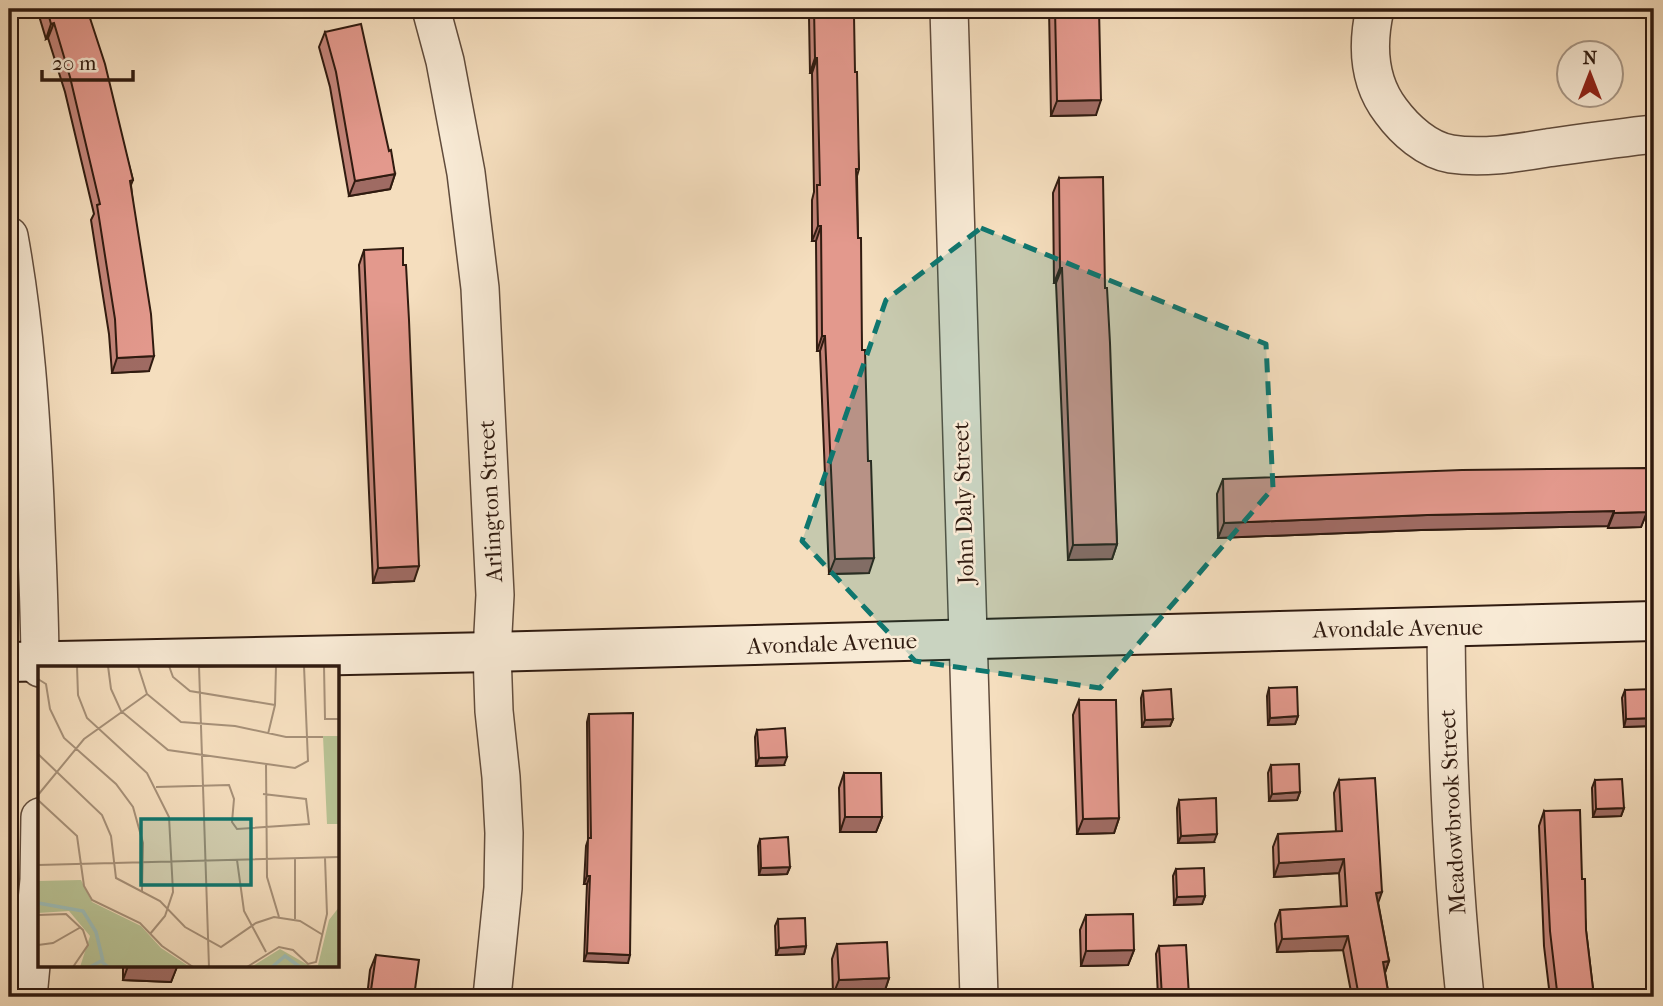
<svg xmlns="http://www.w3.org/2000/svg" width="1663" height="1006" font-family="'IM FELL French Canon',serif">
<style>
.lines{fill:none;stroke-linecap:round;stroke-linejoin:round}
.street-casing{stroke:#614c3c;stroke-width:40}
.secondary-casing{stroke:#301b10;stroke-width:42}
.street{stroke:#f8ead5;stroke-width:37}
.secondary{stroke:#f8ead5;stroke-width:38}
.wall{fill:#c38479;stroke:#301b10;stroke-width:2}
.shaded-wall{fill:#9f6b63;stroke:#301b10;stroke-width:2}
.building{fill:#e3998d;stroke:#301b10;stroke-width:2}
.marked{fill:#0f766e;fill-opacity:0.2;stroke:#0f766e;stroke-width:5;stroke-dasharray:14 9;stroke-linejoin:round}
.labels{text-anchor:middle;stroke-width:5;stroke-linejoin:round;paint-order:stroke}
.street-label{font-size:23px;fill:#301b10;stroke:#f8ead5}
.inset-river{fill:none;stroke:#9dbcb6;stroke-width:3.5}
.inset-road{fill:none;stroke:#a69078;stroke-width:2}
.view{fill:#0f766e;fill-opacity:0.15;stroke:#0f766e;stroke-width:3.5}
.inset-edge{fill:none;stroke:#301b10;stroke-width:3.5}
</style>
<rect width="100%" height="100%" fill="#f5debe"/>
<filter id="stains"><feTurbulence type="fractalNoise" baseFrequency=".00286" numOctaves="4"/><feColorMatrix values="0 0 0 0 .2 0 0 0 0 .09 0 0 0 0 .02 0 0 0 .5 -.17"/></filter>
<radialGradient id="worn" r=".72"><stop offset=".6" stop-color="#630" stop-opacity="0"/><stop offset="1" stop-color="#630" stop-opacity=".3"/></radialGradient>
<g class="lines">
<!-- street casing -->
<g class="street-casing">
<g id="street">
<polyline points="431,9 445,61 466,173 480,288 495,595 492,652 494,711 501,777 504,833 503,888 492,997"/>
<polyline points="949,9 979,997"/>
<path d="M1375 9C1367 44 1368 81 1391 111 1405 130 1427 150 1451 154 1482 159 1517 153 1547 148 1583 143 1618 138 1654 134"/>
<path d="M9 236C25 324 31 413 35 502 37 558 40 613 40 668"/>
<path d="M1446 627C1447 751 1452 874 1465 997"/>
<polyline points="28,997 39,880 40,817"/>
</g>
</g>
<!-- secondary casing -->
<g class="secondary-casing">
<polyline id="secondary" points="9,662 492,652 1654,621"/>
</g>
<!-- street -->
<use href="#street" class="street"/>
<!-- secondary -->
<use href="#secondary" class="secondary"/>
</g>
<!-- wall -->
<g class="wall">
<polygon points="37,9 87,9 133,180 131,185 149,371 112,373 109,334 91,220 94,214 65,92 48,38 46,39"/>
<polygon points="806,9 851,9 859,169 857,176 858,238 869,573 829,574 820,351 817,351 816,241 812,241 812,200 814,192 812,73 810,73 809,17 806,17"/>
<polygon points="1049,9 1099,9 1096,115 1051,116"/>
<polygon points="325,32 389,151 395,174 390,189 349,196 330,87 319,47"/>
<polygon points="1059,178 1105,288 1117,544 1112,559 1068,560 1056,283 1054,283 1053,193"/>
<polygon points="364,250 414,581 373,583 359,265"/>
<polygon points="1223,479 1647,512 1641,527 1608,528 1608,526 1421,530 1218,538 1217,494"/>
<polygon points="1269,688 1298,716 1295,724 1268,725 1267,696"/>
<polygon points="1625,690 1654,718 1651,726 1624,727 1622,698"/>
<polygon points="1143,691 1173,719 1170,726 1142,727 1141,698"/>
<polygon points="1079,700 1119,818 1114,833 1077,834 1073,715"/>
<polygon points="589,714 628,963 584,961 587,884 584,884 586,846 588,840 587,722"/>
<polygon points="757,730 784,765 756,766 755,737"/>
<polygon points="1271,765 1300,792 1297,800 1269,801 1268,773"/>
<polygon points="844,773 882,817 876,832 840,832 839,788"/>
<polygon points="1339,780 1378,902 1389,961 1385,973 1389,997 1352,997 1343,950 1277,952 1275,924 1280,910 1341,907 1339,873 1274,877 1273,847 1278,834 1336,832 1334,793"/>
<polygon points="1595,780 1624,808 1621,816 1593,817 1592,788"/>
<polygon points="1179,800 1214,842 1178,843 1177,808"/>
<polygon points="1544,811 1582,879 1586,930 1594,997 1550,997 1544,946 1539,826"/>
<polygon points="760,839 790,867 787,874 759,875 758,846"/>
<polygon points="1176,869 1205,896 1202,904 1174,905 1173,876"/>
<polygon points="1086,915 1134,950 1128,965 1081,966 1080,930"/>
<polygon points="778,919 806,946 804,954 776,955 775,926"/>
<polygon points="837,944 889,978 884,993 833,995 832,959"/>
<polygon points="1159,946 1189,997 1158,997 1156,954"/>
<polygon points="376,955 414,997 367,997 370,970"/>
<polygon points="123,966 177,966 171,982 123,980"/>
</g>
<!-- shaded-wall -->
<g class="shaded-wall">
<polygon points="809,9 812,9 809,17 806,17"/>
<polygon points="54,23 48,38 46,39 51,24"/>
<polygon points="815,58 817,58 812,73 810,73"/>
<polygon points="1101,100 1096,115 1051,116 1057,101"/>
<polygon points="395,174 390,189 349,196 355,181"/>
<polygon points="818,226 821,226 816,241 812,241"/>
<polygon points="1060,268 1062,268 1056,283 1054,283"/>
<polygon points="822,336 825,336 820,351 817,351"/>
<polygon points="154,356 149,371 112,373 117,358"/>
<polygon points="1614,511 1608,526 1421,530 1218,538 1224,523 1427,515"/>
<polygon points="1647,512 1641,527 1608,528 1614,513"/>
<polygon points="1117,544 1112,559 1068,560 1073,545"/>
<polygon points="874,558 869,573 829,574 835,559"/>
<polygon points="419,566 414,581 373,583 378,568"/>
<polygon points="1298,716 1295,724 1268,725 1270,718"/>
<polygon points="1654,718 1651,726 1624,727 1626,719"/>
<polygon points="1173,719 1170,726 1142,727 1145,720"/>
<polygon points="787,757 784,765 756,766 759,758"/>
<polygon points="1300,792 1297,800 1269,801 1272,794"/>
<polygon points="1624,808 1621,816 1593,817 1596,809"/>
<polygon points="845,817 882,817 876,832 840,832"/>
<polygon points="1119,818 1114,833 1077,834 1083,819"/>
<polygon points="1217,834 1214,842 1178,843 1181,836"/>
<polygon points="1344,859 1339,873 1274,877 1279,863"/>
<polygon points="790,867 787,874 759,875 761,868"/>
<polygon points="587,876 590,876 587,884 584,884"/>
<polygon points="1382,892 1377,906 1376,893"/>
<polygon points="1205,896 1202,904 1174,905 1177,897"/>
<polygon points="1348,936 1343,950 1277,952 1282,939"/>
<polygon points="806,946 804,954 776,955 779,948"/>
<polygon points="1134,950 1128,965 1081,966 1086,951"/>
<polygon points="587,953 630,955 628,963 584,961"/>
<polygon points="1389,961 1384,975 1383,962"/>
<polygon points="128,966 141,966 177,967 171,982 123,980"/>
<polygon points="889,978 884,993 833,995 839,980"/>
<polygon points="1557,991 1562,991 1560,997 1555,997"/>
</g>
<!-- building -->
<g class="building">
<polygon points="47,9 87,9 105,64 133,180 130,181 151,314 154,356 117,358 115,319 97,205 100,204 70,77 54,23 51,24"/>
<polygon points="814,9 851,9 851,16 854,16 855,72 857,72 859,169 856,169 858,238 861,238 862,350 865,350 868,461 871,461 874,558 835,559 825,336 822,336 821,226 818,226 817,185 820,185 817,58 815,58"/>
<polygon points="1055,9 1099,9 1101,100 1057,101"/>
<polygon points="361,24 389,151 391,150 395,174 355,181 336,72 325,32"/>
<polygon points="1103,177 1105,288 1107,288 1110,343 1117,544 1073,545 1062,268 1060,268 1059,178"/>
<polygon points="403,248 403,265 406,265 409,320 419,566 378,568 364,250"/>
<polygon points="1646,468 1647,512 1614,513 1614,511 1427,515 1224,523 1223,479 1462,470"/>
<polygon points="1297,687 1298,716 1270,718 1269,688"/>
<polygon points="1171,689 1173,719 1145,720 1143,691"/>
<polygon points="1653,689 1654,718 1626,719 1625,690"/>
<polygon points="1079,700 1116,700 1119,818 1083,819"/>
<polygon points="633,713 630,955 587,953 590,876 587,876 588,838 591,838 589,714"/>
<polygon points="785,728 787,757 759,758 757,730"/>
<polygon points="1299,764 1300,792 1272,794 1271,765"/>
<polygon points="844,773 881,773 882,817 845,817"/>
<polygon points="1375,778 1382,892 1376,893 1389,961 1383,962 1389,997 1356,997 1359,997 1348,936 1282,939 1280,910 1347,906 1344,859 1279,863 1278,834 1342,831 1339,780"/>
<polygon points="1622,779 1624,808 1596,809 1595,780"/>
<polygon points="1216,798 1217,834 1181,836 1179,800"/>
<polygon points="1580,810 1582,879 1585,879 1586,930 1594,997 1563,997 1562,991 1557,991 1550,931 1544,811"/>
<polygon points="788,837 790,867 761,868 760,839"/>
<polygon points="1204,868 1205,896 1177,897 1176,869"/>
<polygon points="1133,914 1134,950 1086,951 1086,915"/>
<polygon points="805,918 806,946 779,948 778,919"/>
<polygon points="887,942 889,978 839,980 837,944"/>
<polygon points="1186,945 1189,997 1162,997 1159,946"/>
<polygon points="376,955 419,960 414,997 370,997"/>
<polygon points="141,966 177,966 177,967"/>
</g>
<!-- marked area -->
<path class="marked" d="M981 228 1266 344 1273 488 1100 688 915 661 802 541 886 300Z"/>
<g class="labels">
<!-- street labels -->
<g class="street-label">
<text transform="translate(490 501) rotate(-93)" y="8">Arlington Street</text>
<text transform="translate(963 503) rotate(-92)" y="8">John Daly Street</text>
<text transform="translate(1398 628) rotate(-1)" y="8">Avondale Avenue</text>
<text transform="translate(832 643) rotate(-2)" y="8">Avondale Avenue</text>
<text transform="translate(1452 812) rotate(-93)" y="8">Meadowbrook Street</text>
</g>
</g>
<!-- overview -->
<g transform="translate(38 666)">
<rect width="301" height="301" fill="#f5debe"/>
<path d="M285 70H301V158H289ZM43 214 54 236 103 260 123 282 152 301H42L52 270 31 245 0 247V215ZM301 241V301H213L242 283 272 300 280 299 291 254Z" fill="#b8c294"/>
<path class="inset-river" d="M0 237 45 245 58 266 65 295M52 301 63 295 70 301M234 301 247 290 262 301"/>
<path class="inset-road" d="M39 0 40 29 49 52 109 107 131 151 135 226 127 250 112 268M70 0 73 23 83 45 130 84 257 102 270 95 266 0M100 0 109 28 143 56 197 60 248 71H285M131 0 135 11 152 25 237 39M161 0 171 301M286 0 287 53H301M161 1 188 0M0 13 8 18 12 43 26 72 78 118 95 141 105 177 104 225M230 68 237 39 238 0M0 88 64 149 73 170 78 212 122 235 147 261 183 281 218 257 236 251 262 255 285 269M228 98 229 211 241 251M118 121 191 119 196 133 194 156 199 163 271 158 268 133 225 128M0 129 46 73 109 28M0 134 39 170 46 220 54 234 102 257 124 280 155 301M199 194 206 245 228 286M0 199 301 191M0 249 28 248 45 264 50 279 35 301M257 253V193M0 279 15 277 43 261M209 301 241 281 255 284 270 298 278 296 289 248 287 192"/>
<path class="view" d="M103 153H213V219H103Z"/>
<rect width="301" height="301" class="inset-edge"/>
</g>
<!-- margin -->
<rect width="1663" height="1006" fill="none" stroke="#f5debe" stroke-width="35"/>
<rect x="10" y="10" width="1642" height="985" fill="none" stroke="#301b10" stroke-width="3.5"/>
<rect x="18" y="18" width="1628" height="971" fill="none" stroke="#301b10" stroke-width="2"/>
<!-- north arrow -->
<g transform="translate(1590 74)"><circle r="33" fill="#f8ead5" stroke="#a89786" stroke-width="2"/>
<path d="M0-5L12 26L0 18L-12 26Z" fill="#8f2418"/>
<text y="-10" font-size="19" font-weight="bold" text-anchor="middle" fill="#301b10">N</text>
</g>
<!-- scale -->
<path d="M42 70v10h91v-10" fill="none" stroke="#301b10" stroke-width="3.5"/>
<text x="52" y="70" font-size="21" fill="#301b10" stroke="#f8ead5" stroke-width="5" paint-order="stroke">20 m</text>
<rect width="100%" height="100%" filter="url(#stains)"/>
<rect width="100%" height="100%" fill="url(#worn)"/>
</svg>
